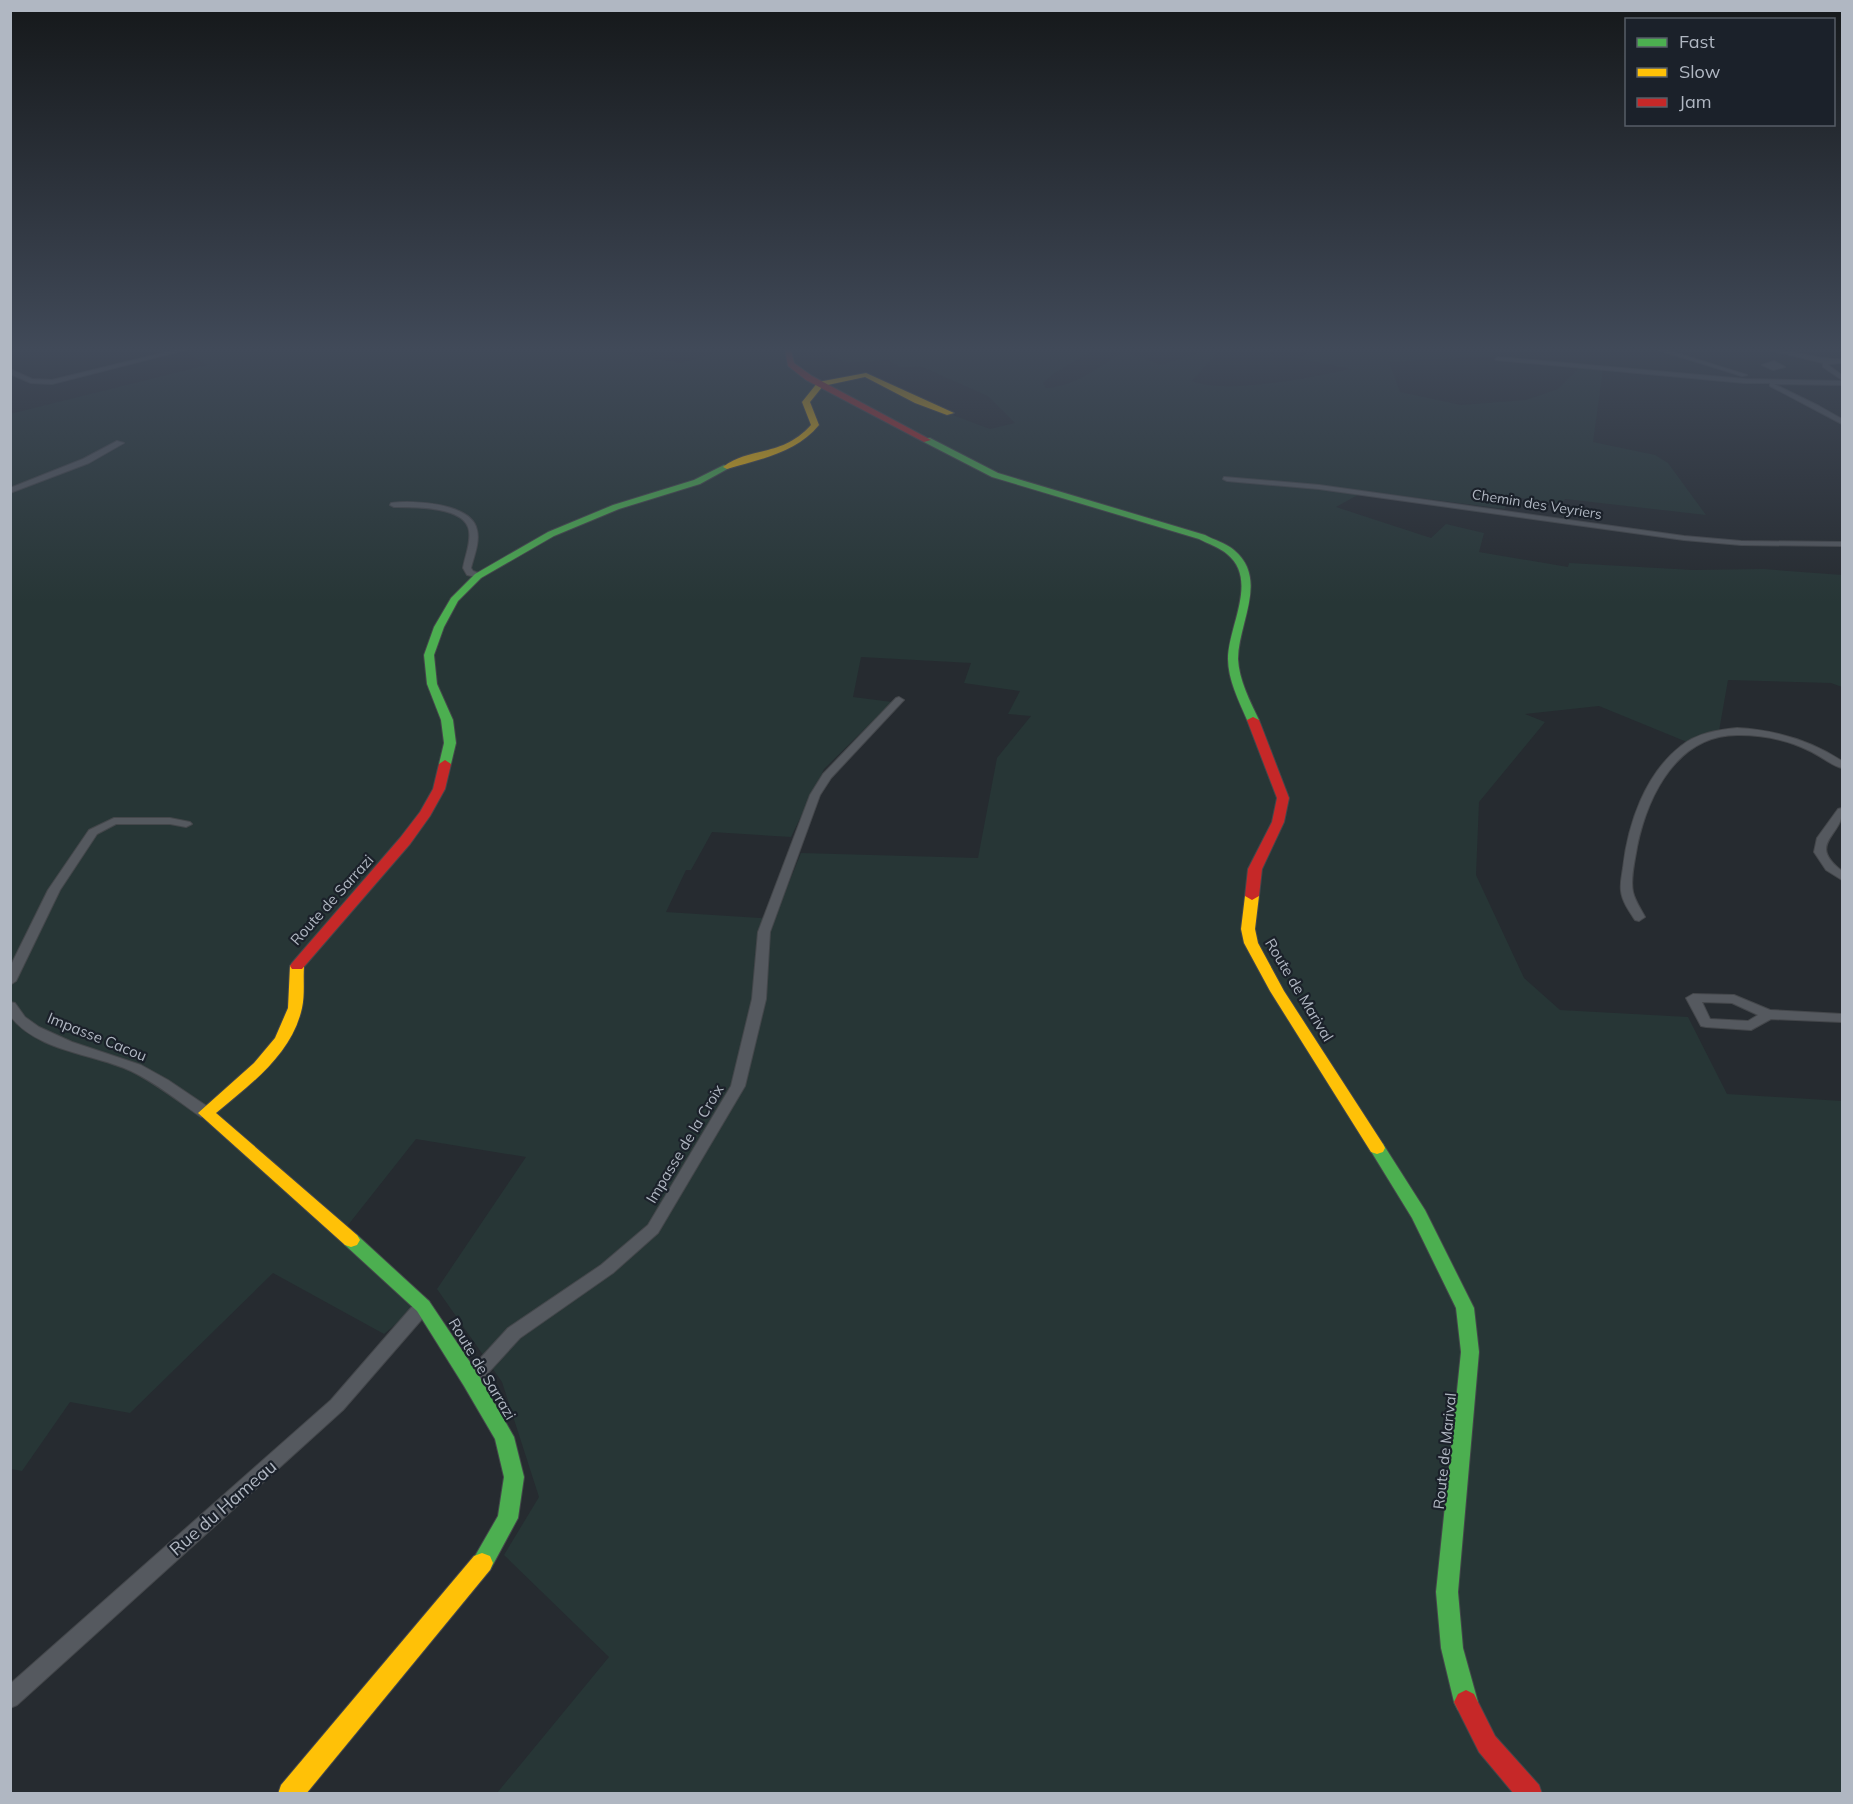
<svg xmlns="http://www.w3.org/2000/svg" width="1853" height="1804" font-family="Mulish,sans-serif">
<style>
.green{fill:#273636;fill-rule:evenodd}
.lines{fill:none;stroke-linecap:round;stroke-linejoin:round}
.street-casing{stroke:#44474b;stroke-width:2}
.fast-casing{stroke:#44474b;stroke-width:2}
.slow-casing{stroke:#44474b;stroke-width:2}
.jam-casing{stroke:#44474b;stroke-width:2}
.street{fill:#55595f;fill-rule:evenodd}
.fast{fill:#4caf50;fill-rule:evenodd}
.slow{fill:#ffc107;fill-rule:evenodd}
.jam{fill:#c62828;fill-rule:evenodd}
.labels{text-anchor:middle;stroke-width:4.5;stroke-linejoin:round;paint-order:stroke}
.far-street-label{font-size:14px;fill:#b0b7c2;stroke:#1b212a}
.street-label{font-size:15px;fill:#b0b7c2;stroke:#1b212a}
.near-street-label{font-size:18px;fill:#b0b7c2;stroke:#1b212a}
</style>
<rect width="100%" height="100%" fill="#262b30"/>
<!-- green -->
<path class="green" d="M200 350H247L252 352 269 350H603L681 363 726 350H784L786 362 793 370 816 383 866 377 915 401 990 429 1015 423 988 396 920 366 901 368 888 360 846 363 823 350H1094L1053 374 1043 383 1046 388C1076 386 1099 367 1124 351L1161 365 1207 350 1219 351 1192 381C1226 395 1314 377 1351 369L1296 358 1315 350H1486L1494 356 1389 362 1400 392 1461 405 1526 400 1558 389 1580 367 1603 369 1593 442 1655 455 1668 463 1706 515 1565 499 1562 504 1507 496 1505 509 1365 491 1336 507 1431 538 1446 524 1484 533 1479 552 1568 567 1569 563 1693 570 1763 569 1842 575V687L1831 683 1728 680 1719 731 1701 735 1687 742 1599 706 1525 714 1545 722 1479 802 1476 875 1524 978 1560 1010 1688 1017 1727 1094 1842 1101V1793H497L609 1657 504 1555 539 1497 502 1382 437 1289 526 1157 416 1139 337 1239 415 1308 384 1334 273 1273 130 1413 70 1402 22 1471 11 1469 10 414 207 365 188 353ZM861 657 971 663 964 683 1020 691 1008 714 1031 716 997 758 978 858 801 853 774 919 666 912 686 870H691L712 832 791 837 824 769 892 702 853 697Z"/>
<g class="lines">
<!-- street casing -->
<g class="street-casing">
<g id="street">
<polygon points="175,350 185,350 52,384 31,383 10,374 10,369 32,379 52,380"/>
<polygon points="1658,350 1667,350 1747,375 1742,376"/>
<path d="M1770 350C1795 350 1818 360 1842 359V363L1829 364 1828 365 1842 375V380L1823 367V363Z"/>
<polygon points="1498,357 1745,379 1842,381 1842,385 1774,384 1819,406 1842,419 1842,424 1770,386 1770,383 1745,383 1496,360 1495,359"/>
<polygon points="1774,361 1785,367 1773,370 1762,365"/>
<polygon points="117,441 124,443 89,463 10,493 10,488 83,459"/>
<polygon points="1224,477 1319,485 1684,536 1741,541 1842,542 1842,546 1741,545 1684,540 1319,489 1227,481 1223,479"/>
<path d="M391 503C413 500 472 503 477 530 480 542 474 556 471 568L473 571 481 574V578L467 575 463 568C465 556 471 543 469 531 466 506 413 507 394 507L390 505Z"/>
<polygon points="899,697 904,700 902,702 831,778 820,795 770,932 766,999 745,1086 658,1233 613,1273 520,1338 477,1385 471,1387 465,1385 462,1380 465,1375 508,1328 601,1265 648,1225 731,1086 752,999 758,932 810,795 823,774 896,698"/>
<path d="M1737 728C1775 730 1810 740 1842 761V768C1832 766 1821 756 1810 751 1788 740 1764 735 1739 735 1678 734 1648 794 1637 847 1635 860 1630 879 1633 892 1635 901 1641 909 1645 917L1639 921 1635 920C1629 911 1622 901 1621 891 1620 883 1622 875 1623 868 1628 824 1645 774 1681 746 1697 733 1717 730 1737 728Z"/>
<path d="M1842 808C1845 836 1805 842 1842 871V880L1826 870 1814 852 1817 838 1838 809Z"/>
<polygon points="114,818 170,818 190,822 192,824 186,827 170,824 116,824 97,834 60,890 16,981 10,985 10,967 48,890 89,830"/>
<path d="M1693 994 1734 995 1770 1010 1842 1014V1022L1771 1019 1751 1030 1706 1027 1701 1026 1686 998ZM1702 1002 1732 1003 1758 1015 1748 1021 1710 1019Z"/>
<path d="M10 1002 15 1003 25 1017 39 1027 72 1042 141 1065 168 1080 211 1109 213 1113 211 1117H201C178 1101 156 1083 131 1071 92 1053 38 1052 10 1016Z"/>
<polygon points="423,1299 429,1301 431,1306 429,1311 343,1410 17,1705 10,1708 10,1684 331,1400 417,1301"/>
</g>
</g>
<!-- fast casing -->
<g class="fast-casing">
<g id="fast">
<path d="M924 438H930L998 473 1205 535C1214 540 1226 543 1234 550 1269 579 1238 623 1238 659 1239 680 1250 701 1259 720L1257 722H1249L1247 720C1239 701 1228 680 1228 659 1228 626 1259 580 1227 554 1219 547 1208 544 1199 539L992 477 924 442Z"/>
<polygon points="724,465 731,467 700,484 619,509 554,536 481,578 458,601 444,627 434,655 437,684 453,720 456,743 451,764 445,768 441,767 439,764 444,743 441,720 427,684 424,655 434,627 451,598 475,574 548,532 613,505 694,480"/>
<polygon points="1377,1142 1383,1144 1425,1210 1474,1308 1479,1352 1458,1592 1463,1648 1478,1702 1474,1710 1466,1714 1458,1710 1454,1702 1441,1648 1436,1592 1461,1352 1456,1308 1412,1218 1369,1148 1371,1144"/>
<polygon points="351,1233 357,1235 429,1301 478,1374 514,1437 524,1477 518,1518 490,1570 482,1573 474,1570 471,1563 498,1516 504,1477 495,1439 464,1386 417,1311 345,1245 342,1240 345,1235"/>
</g>
</g>
<!-- slow casing -->
<g class="slow-casing">
<g id="slow">
<path d="M866 373 954 413 947 415 915 403 865 377 823 386 810 402 819 425C796 453 760 459 727 469L723 467C750 446 781 458 811 425L802 402 818 382Z"/>
<polygon points="1252,892 1259,896 1255,929 1258,943 1284,991 1383,1144 1385,1148 1383,1152 1377,1154 1371,1152 1270,991 1244,943 1241,929 1245,896"/>
<path d="M297 961 304 966C303 980 305 994 302 1008 292 1054 251 1084 216 1113L357 1235 360 1240 357 1245 351 1247 345 1245 198 1113 254 1063 275 1038 288 1008 290 966Z"/>
<polygon points="482,1553 490,1556 493,1563 490,1570 306,1794 278,1794 281,1785 474,1556"/>
</g>
</g>
<!-- jam casing -->
<g class="jam-casing">
<g id="jam">
<polygon points="785,350 791,350 794,363 812,376 931,440 924,442 806,380 788,366"/>
<polygon points="1253,717 1259,720 1289,798 1284,822 1262,869 1259,896 1252,900 1245,896 1248,869 1272,822 1277,798 1247,720"/>
<polygon points="445,760 451,764 445,789 430,816 410,844 302,969 292,969 290,966 292,963 400,838 420,812 433,789 439,764"/>
<polygon points="1466,1690 1474,1694 1495,1736 1539,1785 1542,1794 1514,1794 1479,1752 1454,1702 1458,1694"/>
</g>
</g>
<!-- street -->
<use href="#street" class="street"/>
<!-- fast -->
<use href="#fast" class="fast"/>
<!-- slow -->
<use href="#slow" class="slow"/>
<!-- jam -->
<use href="#jam" class="jam"/>
</g>
<!-- sky -->
<linearGradient id="sky" x2="0" y2="1"><stop stop-color="#15181a"/><stop offset="0.58" stop-color="#414a59"/><stop offset="1" stop-color="#414a59" stop-opacity="0"/></linearGradient>
<rect width="1853" height="603" fill="url(#sky)"/>
<g class="labels">
<!-- far-street labels -->
<g class="far-street-label">
<text transform="translate(1537 504) rotate(9)" y="5">Chemin des Veyriers</text>
</g>
<!-- street labels -->
<g class="street-label">
<text transform="translate(332 900) rotate(-48)" y="5">Route de Sarrazi</text>
<text transform="translate(1299 990) rotate(59)" y="5">Route de Marival</text>
<text transform="translate(97 1037) rotate(22)" y="5">Impasse Cacou</text>
<text transform="translate(685 1144) rotate(-59)" y="5">Impasse de la Croix</text>
<text transform="translate(482 1369) rotate(59)" y="5">Route de Sarrazi</text>
<text transform="translate(1445 1451) rotate(-84)" y="5">Route de Marival</text>
</g>
<!-- near-street labels -->
<g class="near-street-label">
<text transform="translate(223 1508) rotate(-41)" y="6">Rue du Hameau</text>
</g>
</g>
<!-- border -->
<rect width="1853" height="1804" fill="none" stroke="#b0b7c2" stroke-width="24"/>
<!-- legend -->
<rect x="1625" y="18" width="210" height="108" fill="#1b212a" stroke="#575d67" stroke-width="1.5"/>
<rect x="1637" y="38" width="30" height="9" fill="#4caf50" stroke="#575d67" stroke-width="1.5"/>
<text x="1679" y="48" font-size="18" fill="#b0b7c2">Fast</text>
<rect x="1637" y="68" width="30" height="9" fill="#ffc107" stroke="#575d67" stroke-width="1.5"/>
<text x="1679" y="78" font-size="18" fill="#b0b7c2">Slow</text>
<rect x="1637" y="98" width="30" height="9" fill="#c62828" stroke="#575d67" stroke-width="1.5"/>
<text x="1679" y="108" font-size="18" fill="#b0b7c2">Jam</text>
</svg>
